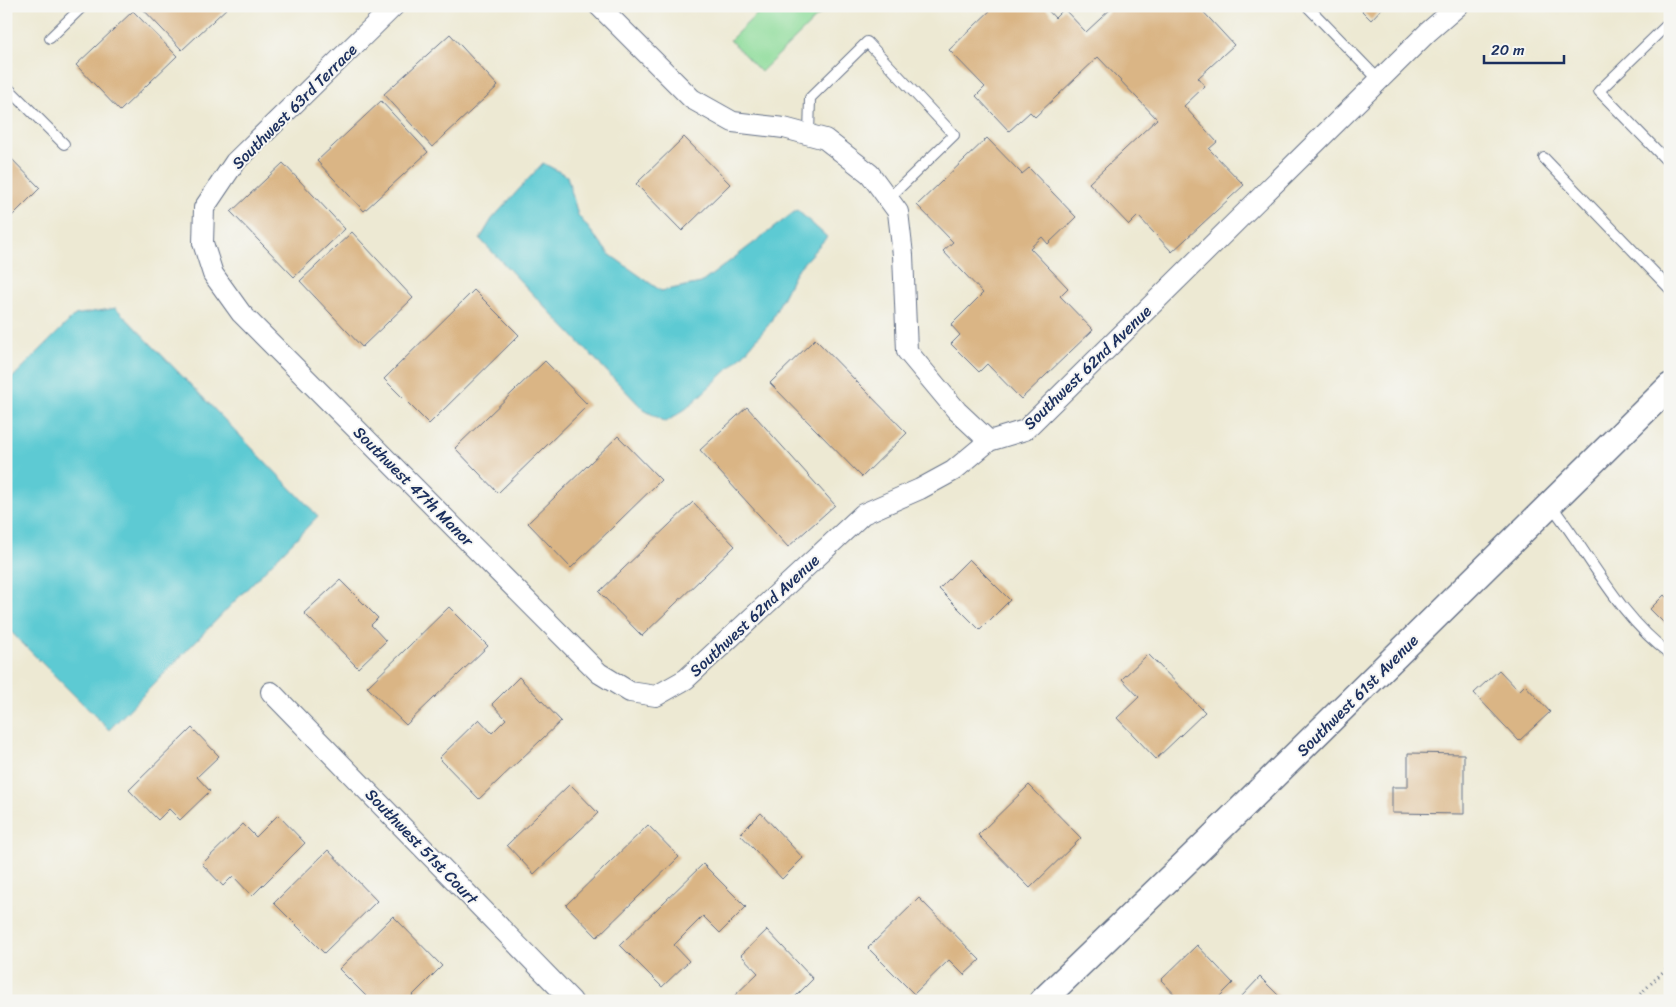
<svg xmlns="http://www.w3.org/2000/svg" width="1676" height="1007" font-family="Sriracha,sans-serif">
<style>
.green{fill:#8ddc9a;stroke:#54867c}
.water{fill:#5dcad3;stroke:#3c7c98}
.building{fill:#dab585}
.lines{fill:none;stroke-linecap:round;stroke-linejoin:round}
.service-casing{stroke:#647087;stroke-width:12}
.minor-casing{stroke:#647087;stroke-width:22}
.tertiary-casing{stroke:#647087;stroke-width:28}
.path{stroke:#647087;stroke-width:3;stroke-dasharray:1 4;stroke-linecap:butt}
.service{stroke:#fff;stroke-width:10}
.minor{stroke:#fff;stroke-width:20}
.tertiary{stroke:#fff;stroke-width:25}
.labels{text-anchor:middle;stroke-width:4;stroke-linejoin:round;paint-order:stroke}
.street-label{font-size:16px;fill:#1b2f5e;stroke:#f6f6f2}
</style>
<rect width="100%" height="100%" fill="#f6f6f2"/>
<filter id="ink" filterUnits="userSpaceOnUse"><feTurbulence type="fractalNoise" baseFrequency=".02" numOctaves="2"/><feDisplacementMap in="SourceGraphic" scale="10" xChannelSelector="R" yChannelSelector="G"/><feConvolveMatrix kernelMatrix="1 2 1 2 8 2 1 2 1" color-interpolation-filters="sRGB"/></filter>
<filter id="wash" filterUnits="userSpaceOnUse"><feTurbulence type="fractalNoise" baseFrequency=".0096" numOctaves="4" result="noise"/><feDisplacementMap in="SourceGraphic" scale="20" xChannelSelector="R" yChannelSelector="G"/><feGaussianBlur stdDeviation="1.12" result="paint"/><feColorMatrix in="noise" values="0 0 0 0 0 0 0 0 0 0 0 0 0 0 0 0 0 1.4 0 .05"/><feComposite in="paint" operator="in"/></filter>
<g filter="url(#wash)">
<rect width="100%" height="100%" fill="#ede9d3"/>
<!-- green -->
<polygon class="green" points="765,6 828,6 761,72 730,40"/>
<!-- water -->
<g class="water">
<polygon points="543,163 567,176 578,215 609,254 661,291 701,283 797,210 827,237 796,271 770,323 744,354 687,408 666,422 644,410 480,239 492,219"/>
<polygon points="116,308 318,516 109,730 6,627 6,384 75,315"/>
</g>
<g id="blocks">
<!-- building -->
<g class="building">
<polygon points="140,6 229,6 182,50"/>
<polygon points="995,6 1044,6 1055,18 1064,9 1086,32 1114,6 1198,6 1234,45 1198,78 1205,86 1184,106 1217,142 1209,149 1244,185 1172,252 1138,216 1129,225 1089,183 1157,119 1098,57 1035,117 1030,112 1009,131 976,96 985,87 949,50"/>
<polygon points="1357,6 1384,6 1371,20"/>
<polygon points="133,11 177,56 120,111 76,65"/>
<polygon points="450,34 498,86 432,147 384,94"/>
<polygon points="381,101 428,152 364,211 317,161"/>
<polygon points="684,137 730,184 682,231 636,184"/>
<polygon points="987,138 1022,174 1029,168 1076,217 1048,244 1042,237 1030,248 1068,288 1060,296 1093,330 1021,399 987,364 979,372 951,344 960,335 951,325 983,293 943,251 953,242 917,205"/>
<polygon points="6,153 40,188 6,222"/>
<polygon points="283,163 345,229 294,277 231,212"/>
<polygon points="352,232 413,298 362,347 300,281"/>
<polygon points="474,290 519,335 429,424 384,379"/>
<polygon points="815,339 907,433 862,477 770,383"/>
<polygon points="545,361 588,405 498,493 455,448"/>
<polygon points="747,407 835,505 788,547 700,450"/>
<polygon points="618,436 661,480 571,568 528,523"/>
<polygon points="693,502 735,546 642,636 599,592"/>
<polygon points="969,559 1010,600 980,630 939,589"/>
<polygon points="340,580 378,618 371,625 386,641 358,668 304,613"/>
<polygon points="1664,595 1670,601 1670,629 1650,609"/>
<polygon points="449,607 488,646 406,725 367,687"/>
<polygon points="1148,654 1205,712 1156,759 1117,718 1139,697 1122,679"/>
<polygon points="1499,670 1519,691 1525,685 1550,712 1519,741 1474,693"/>
<polygon points="519,677 561,721 479,799 439,758 479,719 492,733 506,719 492,704"/>
<polygon points="192,728 219,756 197,777 210,791 180,820 169,809 158,820 129,790"/>
<polygon points="1408,753 1464,754 1464,814 1392,813 1392,787 1408,787"/>
<polygon points="570,784 598,813 534,874 507,845"/>
<polygon points="1029,785 1081,838 1030,888 978,835"/>
<polygon points="761,813 803,858 782,879 740,834"/>
<polygon points="278,815 305,843 252,896 233,876 223,886 202,864 243,824 256,837"/>
<polygon points="648,825 679,857 597,937 566,905"/>
<polygon points="328,850 377,901 324,953 274,903"/>
<polygon points="703,864 746,907 720,933 703,916 674,945 689,961 662,987 620,945"/>
<polygon points="919,898 980,960 964,975 949,960 914,994 868,948"/>
<polygon points="393,916 442,966 407,1001 371,1001 339,969"/>
<polygon points="767,930 813,979 791,1001 729,1001 758,973 741,955"/>
<polygon points="1197,945 1233,983 1215,1001 1181,1001 1161,980"/>
<polygon points="1260,977 1281,998 1277,1001 1245,1001 1241,997"/>
</g>
</g>
</g>
<g filter="url(#ink)">
<use href="#blocks" fill-opacity="0" stroke="#647087" stroke-width="1"/>
<g class="lines">
<!-- service casing -->
<g class="service-casing">
<g id="service">
<polyline points="1307,6 1379,80"/>
<polyline points="1670,22 1599,91 1670,164"/>
<polyline points="50,38 83,6"/>
<polyline points="6,86 64,144"/>
<polyline points="809,134 810,98 867,42 954,135 888,199"/>
<polyline points="1544,158 1670,289"/>
<path d="M1550 504C1589 553 1618 616 1670 654"/>
</g>
</g>
<!-- minor casing -->
<g class="minor-casing">
<g id="minor">
<polyline points="394,6 235,162 204,208 203,243 213,274 241,313 599,673 630,692 656,696 686,679 863,514 920,489 953,471 989,441 1025,430 1428,32 1458,6"/>
<polyline points="599,6 692,99 733,122 784,128 825,139 870,174 898,212 903,255 907,351 957,411 989,441"/>
<polyline points="271,692 572,1001"/>
</g>
</g>
<!-- tertiary casing -->
<g class="tertiary-casing">
<polyline id="tertiary" points="1042,1001 1206,843 1670,386"/>
</g>
<!-- path -->
<polyline class="path" points="1633,1001 1670,965"/>
<!-- service -->
<use href="#service" class="service"/>
<!-- minor -->
<use href="#minor" class="minor"/>
<!-- tertiary -->
<use href="#tertiary" class="tertiary"/>
</g>
</g>
<g class="labels">
<!-- street labels -->
<g class="street-label">
<text transform="translate(294 106) rotate(-45)" y="6">Southwest 63rd Terrace</text>
<text transform="translate(1087 367) rotate(-44)" y="6">Southwest 62nd Avenue</text>
<text transform="translate(414 486) rotate(45)" y="6">Southwest 47th Manor</text>
<text transform="translate(754 615) rotate(-43)" y="6">Southwest 62nd Avenue</text>
<text transform="translate(1357 695) rotate(-45)" y="6">Southwest 61st Avenue</text>
<text transform="translate(422 846) rotate(46)" y="6">Southwest 51st Court</text>
</g>
</g>
<!-- margin -->
<rect width="1676" height="1007" fill="none" stroke="#f6f6f2" stroke-width="25"/>
<!-- scale -->
<path d="M1484 55v8h80v-8" fill="none" stroke="#1b2f5e" stroke-width="2.5"/>
<text x="1491" y="55" font-size="15" fill="#1b2f5e" stroke="#f6f6f2" stroke-width="4" paint-order="stroke">20 m</text>
</svg>
